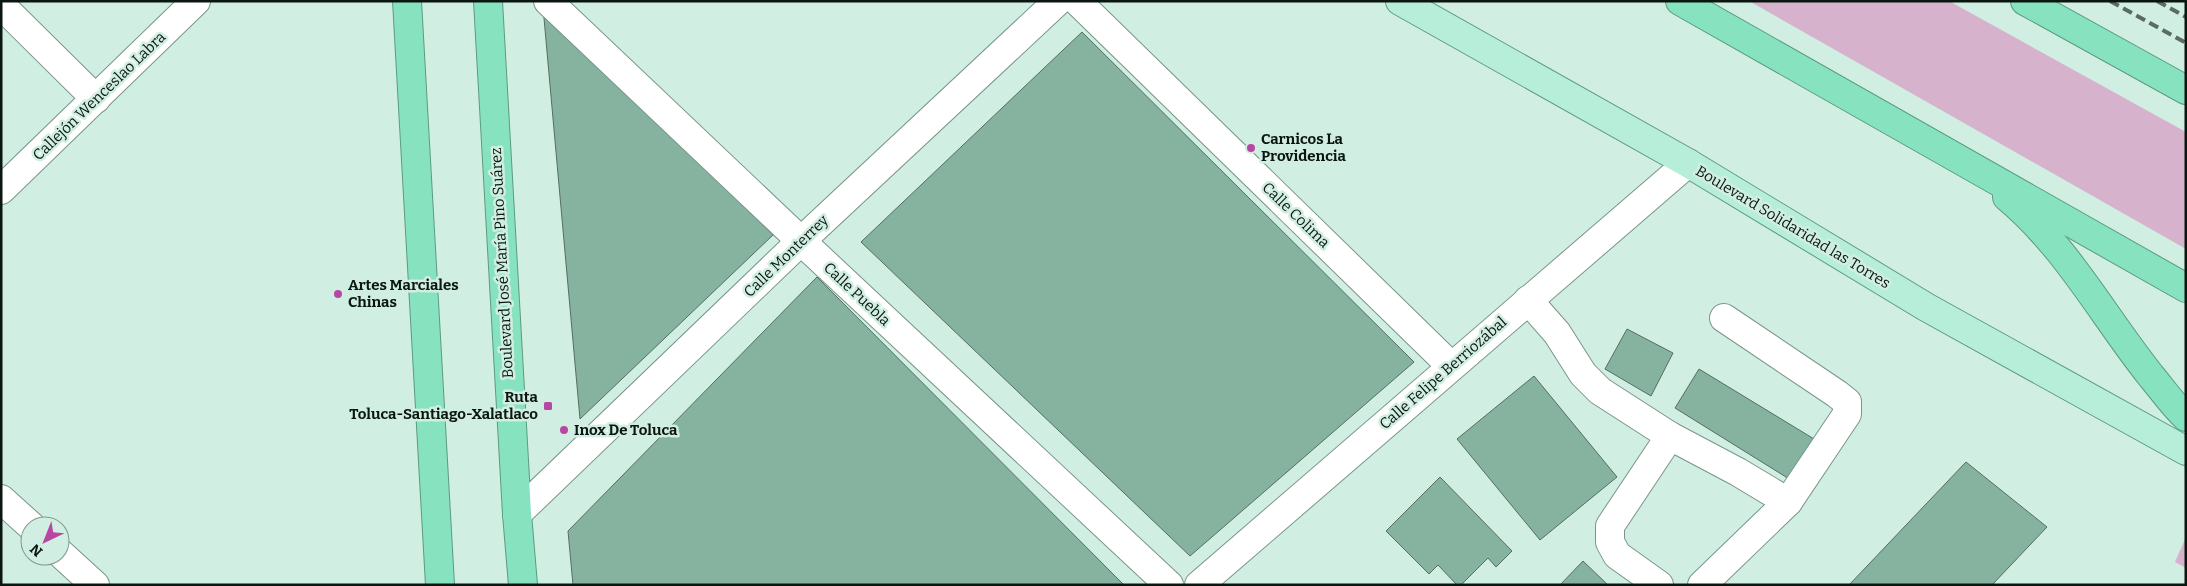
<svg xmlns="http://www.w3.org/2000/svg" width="2187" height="586" font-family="Bitter,serif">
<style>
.green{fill:#d7b2cd}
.building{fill:#85b3a0;stroke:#546e64}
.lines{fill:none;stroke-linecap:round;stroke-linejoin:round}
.minor-casing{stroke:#7a958a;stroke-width:30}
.major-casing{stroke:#5c9b82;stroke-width:30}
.highway-casing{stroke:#5c9b82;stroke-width:30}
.minor{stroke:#fff;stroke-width:28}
.major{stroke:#b7eed9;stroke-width:28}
.highway{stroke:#87e2bf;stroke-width:28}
.rail{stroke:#596b63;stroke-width:4;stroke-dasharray:10 5;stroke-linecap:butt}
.poi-dot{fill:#b847a3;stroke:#d1eee2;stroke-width:2}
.labels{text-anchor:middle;stroke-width:5;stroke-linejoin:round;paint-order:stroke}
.street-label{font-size:15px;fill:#0b1611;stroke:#d1eee2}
.poi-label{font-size:15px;font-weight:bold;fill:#0b1611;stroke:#d1eee2;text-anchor:start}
</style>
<rect width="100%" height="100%" fill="#d1eee2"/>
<!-- green -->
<g class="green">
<polygon points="1749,1 1949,1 2186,132 2186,249"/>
<polygon points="2186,537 2186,568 2175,562"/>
</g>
<!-- building -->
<g class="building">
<polygon points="543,7 773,235 580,419"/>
<polygon points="1082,32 1414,362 1190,556 861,242"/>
<polygon points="817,277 1124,585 573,585 568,531"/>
<polygon points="1627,329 1673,353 1651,396 1605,369"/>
<polygon points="1699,369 1819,442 1794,482 1675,408"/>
<polygon points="1534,376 1617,477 1540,540 1457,439"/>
<polygon points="1966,462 2047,527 1992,585 1849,585"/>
<polygon points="1440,477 1512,551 1496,567 1488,558 1461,585 1457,585 1438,565 1429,574 1386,531"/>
<polygon points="1583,561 1608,585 1560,585"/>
</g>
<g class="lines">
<!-- minor casing -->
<g class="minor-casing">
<g id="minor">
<polyline points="548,1 801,241 1169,585"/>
<polyline points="1077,1 1451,366"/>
<polyline points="1,5 96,99"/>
<polyline points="1,190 196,1"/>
<polyline points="1528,300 1557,333 1583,374 1600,391 1670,436 1610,526 1610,542 1617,555 1659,585"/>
<polyline points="1670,436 1738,472 1788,502 1847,414 1847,402 1837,394 1724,318"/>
<polyline points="1,499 31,526"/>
<polyline points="517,514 801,241 1058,1"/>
<polyline points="60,553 95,585"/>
<polyline points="1199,585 1688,163"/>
<polyline points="1702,585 1788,502"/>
</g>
</g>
<!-- major casing -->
<g class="major-casing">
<polyline id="major" points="1400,1 1688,163 1926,307 2186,451"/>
</g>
<!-- highway casing -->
<g class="highway-casing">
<g id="highway">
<polyline points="407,1 440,585"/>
<polyline points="488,1 517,514 523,585"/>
<polyline points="1680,1 2186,288"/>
<polyline points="2025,1 2186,90"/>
<path d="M2007 197C2067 247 2103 316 2151 376 2162 389 2173 405 2186 417"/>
</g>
</g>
<!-- minor -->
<use href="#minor" class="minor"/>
<!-- major -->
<use href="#major" class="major"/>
<!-- highway -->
<use href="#highway" class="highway"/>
<!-- rail -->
<g class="rail">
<polyline points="2110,1 2186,43"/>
<polyline points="2157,1 2186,17"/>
</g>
</g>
<!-- markers -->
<g class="poi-dot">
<circle cx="1251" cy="148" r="5"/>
<circle cx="338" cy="294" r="5"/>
<rect x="543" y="401" width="10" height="10" rx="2.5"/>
<circle cx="564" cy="430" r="5"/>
</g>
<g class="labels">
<!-- street labels -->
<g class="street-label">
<text transform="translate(99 96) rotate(-44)" y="5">Callejón Wenceslao Labra</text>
<text transform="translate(1296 215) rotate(44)" y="5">Calle Colima</text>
<text transform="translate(1793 227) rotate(31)" y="5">Boulevard Solidaridad las Torres</text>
<text transform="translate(786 256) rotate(-44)" y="5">Calle Monterrey</text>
<text transform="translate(502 263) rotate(-93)" y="5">Boulevard José María Pino Suárez</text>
<text transform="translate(857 294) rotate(43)" y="5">Calle Puebla</text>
<text transform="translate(1443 373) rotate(-41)" y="5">Calle Felipe Berriozábal</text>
</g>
<!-- poi labels -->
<g class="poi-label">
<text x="1261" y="144">Carnicos La<tspan x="1261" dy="17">Providencia</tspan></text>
<text x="348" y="290">Artes Marciales<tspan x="348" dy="17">Chinas</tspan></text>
<text x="538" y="402" text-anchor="end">Ruta<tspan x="538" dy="17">Toluca-Santiago-Xalatlaco</tspan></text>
<text x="574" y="435">Inox De Toluca</text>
</g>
</g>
<!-- border -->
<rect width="2187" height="586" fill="none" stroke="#0b1611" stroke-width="5"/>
<!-- north arrow -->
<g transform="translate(45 541) rotate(223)"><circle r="24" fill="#d1eee2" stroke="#82988e"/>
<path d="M0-4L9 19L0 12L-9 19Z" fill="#b847a3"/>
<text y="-8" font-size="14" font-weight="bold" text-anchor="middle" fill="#0b1611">N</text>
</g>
</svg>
